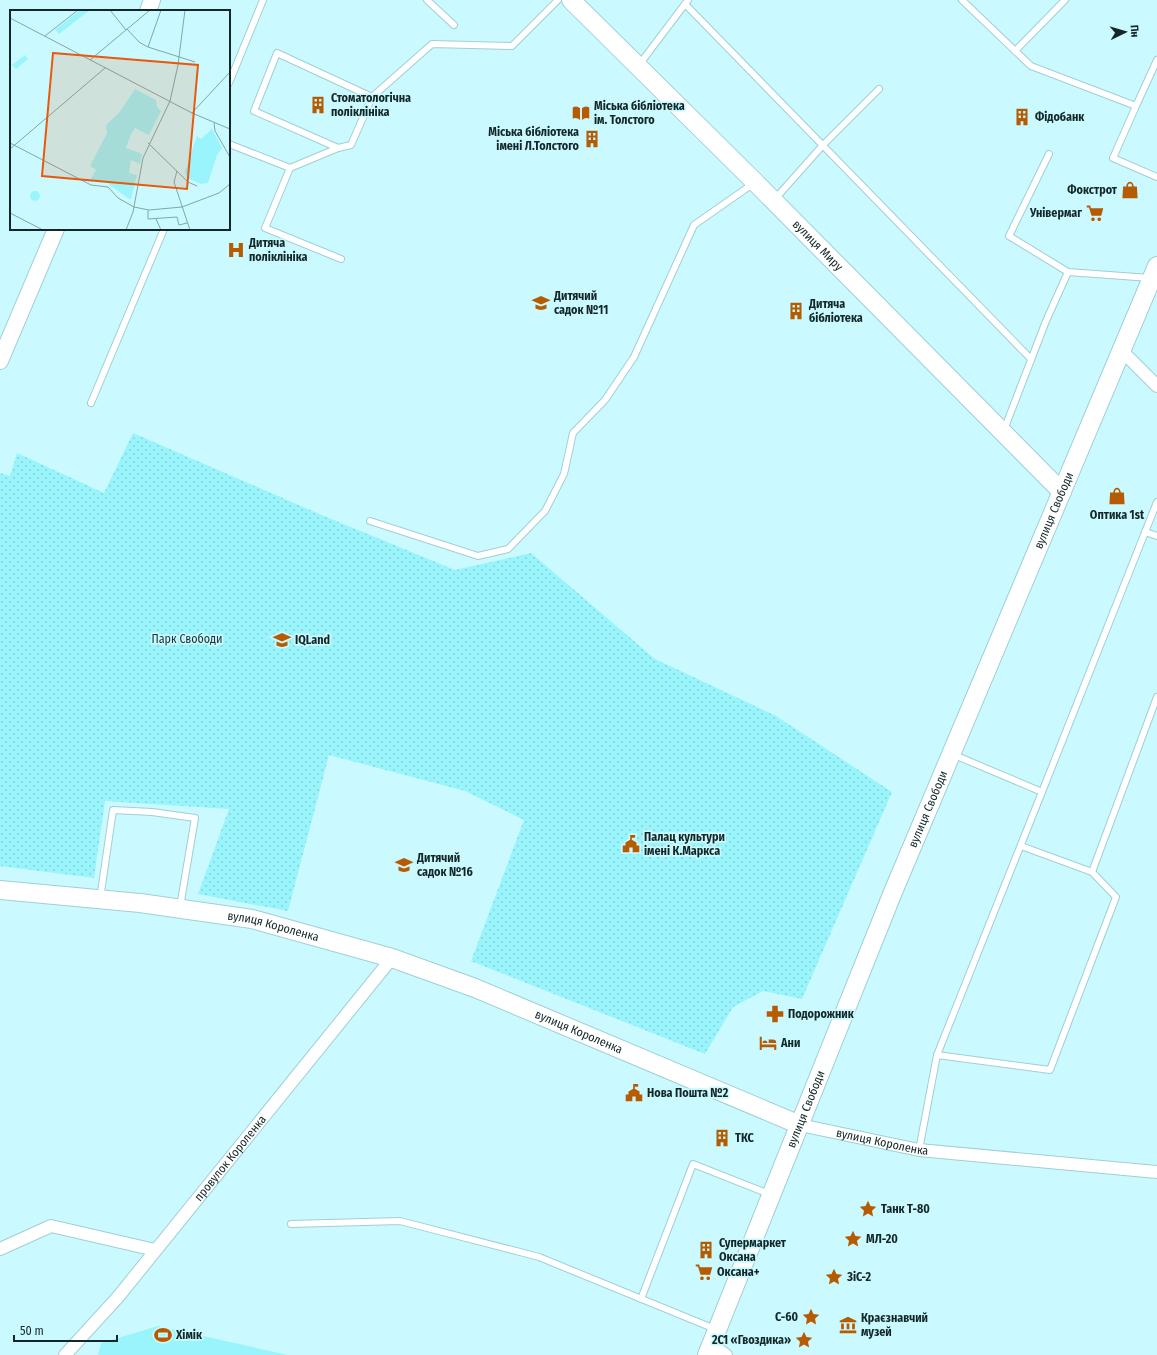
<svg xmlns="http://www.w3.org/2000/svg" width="1157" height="1355" font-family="'Fira Sans Condensed',sans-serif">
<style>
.park{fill:url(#park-dots)}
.pitch{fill:#9af4fc}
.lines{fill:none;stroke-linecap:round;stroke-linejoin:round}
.service-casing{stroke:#a0cfd4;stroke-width:8}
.minor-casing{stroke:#a0cfd4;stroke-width:14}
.tertiary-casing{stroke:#a0cfd4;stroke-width:18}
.secondary-casing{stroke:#a0cfd4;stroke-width:20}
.service{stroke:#fff;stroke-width:6}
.minor{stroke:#fff;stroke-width:12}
.tertiary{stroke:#fff;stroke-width:16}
.secondary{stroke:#fff;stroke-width:18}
.labels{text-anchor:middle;stroke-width:3.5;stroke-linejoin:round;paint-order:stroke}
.poi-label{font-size:12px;font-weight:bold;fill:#142728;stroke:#cafaff;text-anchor:start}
.street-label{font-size:12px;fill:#142728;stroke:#cafaff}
.park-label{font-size:12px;fill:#193335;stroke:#cafaff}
.inset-road{fill:none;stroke:#81a6a9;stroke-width:1}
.view{fill:#e8590c;fill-opacity:0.15;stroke:#e8590c;stroke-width:2}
.inset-edge{fill:none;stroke:#142728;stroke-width:2}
</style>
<defs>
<pattern id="park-dots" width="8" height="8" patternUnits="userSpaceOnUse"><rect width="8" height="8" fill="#9af4fc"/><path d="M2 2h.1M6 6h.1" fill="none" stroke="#84d1d8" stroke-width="1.8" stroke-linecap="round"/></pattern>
</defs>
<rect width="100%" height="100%" fill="#cafaff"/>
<!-- park -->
<polygon class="park" points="133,433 324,516 455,570 531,553 655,659 776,716 892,792 802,999 763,991 733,1007 705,1054 471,961 524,820 465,791 329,755 288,911 198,894 229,809 105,801 94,878 0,866 0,473 10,476 17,453 104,493"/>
<!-- pitch -->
<polygon class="pitch" points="158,1326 288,1355 98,1355 101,1343"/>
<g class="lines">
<!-- service casing -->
<g class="service-casing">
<g id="service">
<polyline points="427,0 454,25"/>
<polyline points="962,0 1031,66 1136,106 1113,158 1157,177"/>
<polyline points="685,4 1031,359"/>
<polyline points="1015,51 1065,0"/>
<polyline points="639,65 688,0"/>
<polyline points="229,83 263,0"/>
<polyline points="1136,106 1157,60"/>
<polyline points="229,144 290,168"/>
<polyline points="338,148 254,111 277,53 372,97"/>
<polyline points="1049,154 1009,236 1068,272 1150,278"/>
<polyline points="775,199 823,145 879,89"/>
<polyline points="341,259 265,228 290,168 338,148 351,145 372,97 432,44 512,46 558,0"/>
<polyline points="91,403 164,229"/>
<polyline points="1004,430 1046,321 1068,272"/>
<polyline points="370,521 478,556 508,549 545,511 564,474 573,433 605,400 634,357 694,225 754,183"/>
<polyline points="1145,532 1157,536"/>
<polyline points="952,754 1042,792 1157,502"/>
<polyline points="1092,872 1157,697"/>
<polyline points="100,899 113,810 152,812 195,818 180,907"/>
<polyline points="937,1055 1050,1070 1116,897 1092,872 1021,846"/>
<polyline points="919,1150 937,1055 1042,792"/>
<polyline points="291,1224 400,1221 539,1257 715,1329"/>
<polyline points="641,1299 693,1164 769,1194"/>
</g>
</g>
<!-- minor casing -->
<g class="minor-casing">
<g id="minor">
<polyline points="1121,350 1157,386"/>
<path id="s1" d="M800 1125 919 1150 1157 1172"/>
<polyline points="0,1249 51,1226 155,1250"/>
<polyline points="711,1344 726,1355"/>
<path id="s2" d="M65 1355 118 1297 392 958"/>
</g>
</g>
<!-- tertiary casing -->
<g class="tertiary-casing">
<g id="tertiary">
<polyline points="148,11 152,0"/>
<polyline points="0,361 56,229"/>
</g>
</g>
<!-- secondary casing -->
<g class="secondary-casing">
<g id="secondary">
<path id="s3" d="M571 0 755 182 1062 492"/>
<path id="s4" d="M0 890 140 903 252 919 392 958 475 988 800 1125"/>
<path id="s5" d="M707 1355 893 892 1157 266"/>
</g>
</g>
<!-- service -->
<use href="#service" class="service"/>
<!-- minor -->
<use href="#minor" class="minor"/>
<!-- tertiary -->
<use href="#tertiary" class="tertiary"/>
<!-- secondary -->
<use href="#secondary" class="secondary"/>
</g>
<!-- icons -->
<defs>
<g id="building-bare" transform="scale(1.38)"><path d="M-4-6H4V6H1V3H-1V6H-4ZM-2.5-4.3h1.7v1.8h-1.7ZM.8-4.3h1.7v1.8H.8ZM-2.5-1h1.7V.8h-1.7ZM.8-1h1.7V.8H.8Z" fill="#b75b02" stroke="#cafaff" stroke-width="2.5" paint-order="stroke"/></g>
<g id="library-bare" transform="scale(1.38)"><path d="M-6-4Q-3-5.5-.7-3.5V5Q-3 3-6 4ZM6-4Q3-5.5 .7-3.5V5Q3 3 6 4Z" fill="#b75b02" stroke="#cafaff" stroke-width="2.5" paint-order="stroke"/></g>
<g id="shop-bare" transform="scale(1.38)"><path d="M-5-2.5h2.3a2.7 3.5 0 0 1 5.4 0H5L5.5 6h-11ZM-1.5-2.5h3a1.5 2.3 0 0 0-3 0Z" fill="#b75b02" stroke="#cafaff" stroke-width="2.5" paint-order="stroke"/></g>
<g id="supermarket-bare" transform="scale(1.38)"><path d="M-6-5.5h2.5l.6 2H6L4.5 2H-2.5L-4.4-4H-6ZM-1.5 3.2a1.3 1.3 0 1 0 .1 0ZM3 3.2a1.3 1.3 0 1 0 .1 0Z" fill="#b75b02" stroke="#cafaff" stroke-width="2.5" paint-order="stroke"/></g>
<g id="hospital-bare" transform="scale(1.38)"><path d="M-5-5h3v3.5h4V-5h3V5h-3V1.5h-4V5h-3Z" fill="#b75b02" stroke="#cafaff" stroke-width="2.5" paint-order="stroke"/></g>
<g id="school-bare" transform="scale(1.38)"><path d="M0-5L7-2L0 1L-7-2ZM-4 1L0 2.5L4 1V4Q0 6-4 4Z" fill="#b75b02" stroke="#cafaff" stroke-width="2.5" paint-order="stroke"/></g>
<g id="civic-bare" transform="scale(1.38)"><path d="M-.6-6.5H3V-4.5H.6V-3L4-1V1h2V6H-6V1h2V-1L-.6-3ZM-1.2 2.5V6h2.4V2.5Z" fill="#b75b02" stroke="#cafaff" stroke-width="2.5" paint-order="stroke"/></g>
<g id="pharmacy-bare" transform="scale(1.38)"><path d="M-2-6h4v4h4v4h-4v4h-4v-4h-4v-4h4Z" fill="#b75b02" stroke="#cafaff" stroke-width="2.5" paint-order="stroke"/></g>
<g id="hotel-bare" transform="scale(1.38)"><path d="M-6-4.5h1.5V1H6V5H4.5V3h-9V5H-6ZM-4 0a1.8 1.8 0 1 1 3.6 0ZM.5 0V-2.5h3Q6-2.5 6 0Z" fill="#b75b02" stroke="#cafaff" stroke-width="2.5" paint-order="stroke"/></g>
<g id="sight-bare" transform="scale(1.38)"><path d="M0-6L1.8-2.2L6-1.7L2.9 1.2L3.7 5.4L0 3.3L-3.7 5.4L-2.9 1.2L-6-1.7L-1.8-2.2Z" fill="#b75b02" stroke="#cafaff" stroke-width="2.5" paint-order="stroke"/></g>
<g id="museum-bare" transform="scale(1.38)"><path d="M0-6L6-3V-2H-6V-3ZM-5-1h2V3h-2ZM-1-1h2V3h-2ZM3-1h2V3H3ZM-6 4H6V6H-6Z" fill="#b75b02" stroke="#cafaff" stroke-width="2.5" paint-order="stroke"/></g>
<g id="stadium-bare" transform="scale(1.38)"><path d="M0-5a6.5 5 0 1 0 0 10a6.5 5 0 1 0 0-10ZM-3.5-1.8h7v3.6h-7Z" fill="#b75b02" stroke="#cafaff" stroke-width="2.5" paint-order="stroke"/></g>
</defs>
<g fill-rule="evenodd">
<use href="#building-bare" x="318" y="105"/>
<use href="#library-bare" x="581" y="113"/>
<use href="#building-bare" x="1022" y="117"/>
<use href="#building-bare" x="592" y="139"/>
<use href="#shop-bare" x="1130" y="190"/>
<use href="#supermarket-bare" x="1095" y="213"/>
<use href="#hospital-bare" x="236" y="250"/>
<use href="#school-bare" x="541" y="303"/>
<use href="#building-bare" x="796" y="311"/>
<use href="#shop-bare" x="1117" y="496"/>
<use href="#school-bare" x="282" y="640"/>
<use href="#civic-bare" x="631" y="844"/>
<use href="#school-bare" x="404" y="865"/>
<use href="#pharmacy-bare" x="775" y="1014"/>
<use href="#hotel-bare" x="768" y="1043"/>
<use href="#civic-bare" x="634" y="1093"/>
<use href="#building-bare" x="722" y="1138"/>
<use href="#sight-bare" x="868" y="1209"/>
<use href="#sight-bare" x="853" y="1239"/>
<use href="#building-bare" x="706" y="1250"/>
<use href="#supermarket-bare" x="704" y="1272"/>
<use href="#sight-bare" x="834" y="1277"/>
<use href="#sight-bare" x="811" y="1317"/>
<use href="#museum-bare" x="848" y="1325"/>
<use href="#stadium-bare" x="163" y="1335"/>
<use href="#sight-bare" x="804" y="1340"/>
</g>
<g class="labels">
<!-- poi labels -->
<g class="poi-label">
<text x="331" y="102">Стоматологічна<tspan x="331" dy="14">поліклініка</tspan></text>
<text x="594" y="110">Міська бібліотека<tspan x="594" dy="14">ім. Толстого</tspan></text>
<text x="1035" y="121">Фідобанк</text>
<text x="579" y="136" text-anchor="end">Міська бібліотека<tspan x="579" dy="14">імені Л.Толстого</tspan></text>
<text x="1117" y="194" text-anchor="end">Фокстрот</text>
<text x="1082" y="217" text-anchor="end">Універмаг</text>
<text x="249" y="247">Дитяча<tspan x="249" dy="14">поліклініка</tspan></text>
<text x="554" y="300">Дитячий<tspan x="554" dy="14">садок №11</tspan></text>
<text x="809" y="308">Дитяча<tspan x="809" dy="14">бібліотека</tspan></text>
<text x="1117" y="519" text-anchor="middle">Оптика 1st</text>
<text x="295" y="644">IQLand</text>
<text x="644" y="841">Палац культури<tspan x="644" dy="14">імені К.Маркса</tspan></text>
<text x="417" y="862">Дитячий<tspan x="417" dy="14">садок №16</tspan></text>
<text x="788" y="1018">Подорожник</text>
<text x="781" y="1047">Ани</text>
<text x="647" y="1097">Нова Пошта №2</text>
<text x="735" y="1142">ТКС</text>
<text x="881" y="1213">Танк Т-80</text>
<text x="866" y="1243">МЛ-20</text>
<text x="719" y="1247">Супермаркет<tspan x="719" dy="14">Оксана</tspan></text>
<text x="717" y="1276">Оксана+</text>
<text x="847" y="1281">ЗіС-2</text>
<text x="798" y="1321" text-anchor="end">С-60</text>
<text x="861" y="1322">Краєзнавчий<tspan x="861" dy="14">музей</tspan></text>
<text x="176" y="1339">Хімік</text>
<text x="791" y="1344" text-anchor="end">2С1 «Гвоздика»</text>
</g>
<!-- street labels -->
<g class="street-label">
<text dy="4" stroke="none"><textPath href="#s3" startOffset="348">вулиця Миру</textPath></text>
<text dy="4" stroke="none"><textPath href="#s5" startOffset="913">вулиця Свободи</textPath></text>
<text dy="4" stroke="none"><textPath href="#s5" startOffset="589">вулиця Свободи</textPath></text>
<text dy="4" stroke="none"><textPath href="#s4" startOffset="276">вулиця Короленка</textPath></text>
<text dy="4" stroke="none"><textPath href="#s4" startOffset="600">вулиця Короленка</textPath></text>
<text dy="4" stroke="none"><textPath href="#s5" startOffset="265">вулиця Свободи</textPath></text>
<text dy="4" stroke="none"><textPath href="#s1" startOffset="84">вулиця Короленка</textPath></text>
<text dy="4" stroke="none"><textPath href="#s2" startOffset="257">провулок Короленка</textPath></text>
</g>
<!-- park labels -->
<g class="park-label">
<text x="187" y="643">Парк Свободи</text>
</g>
</g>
<!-- overview -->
<g transform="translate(10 10)">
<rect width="220" height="220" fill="#cafaff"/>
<path d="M70 0H80L49 24 45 20ZM15 45 18 49 6 59 2 55ZM125 79 146 90 147 97 151 101 139 125 125 118 121 124 116 138 132 144 130 154 121 150 119 163 127 165 121 189H119L96 172 82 171 81 169 86 160 80 156 97 123 96 115 109 103Z" fill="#9af4fc"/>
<path d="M202 119 212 138 207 145 198 173 191 174 177 168 175 162 187 126 191 129ZM20 186a5 5 0 1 1 10 0a5 5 0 1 1-10 0Z" fill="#9af4fc"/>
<path class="inset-road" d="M100 0 116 20M0 8 182 103 220 119M117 19 129 32 138 37 185 52M35 26 68 0M138 37 151 0M80 50 140 0M160 91 168 55 175 0M182 103 220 62M204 113 205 121 220 147M0 133 81 175 98 177 108 188 124 197 139 200 172 197 209 183 220 174M138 133 178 172 187 176M0 139 95 58M167 161 164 172 180 220M138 200V209L167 207 169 215 177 213M0 203 33 220M146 209 151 220M116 220 123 202 133 148 160 91"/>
<path class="view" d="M43 43 188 55 177 179 32 166Z"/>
<rect width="220" height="220" class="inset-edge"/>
</g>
<!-- north arrow -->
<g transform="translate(1125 32) rotate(85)" stroke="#cafaff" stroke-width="3" paint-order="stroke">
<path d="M0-3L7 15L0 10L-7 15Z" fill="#142728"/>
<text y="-6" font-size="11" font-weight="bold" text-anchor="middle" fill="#142728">Пн</text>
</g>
<!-- scale -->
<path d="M14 1335v6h103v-6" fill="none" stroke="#142728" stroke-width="2"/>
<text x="20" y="1335" font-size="12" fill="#142728" stroke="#cafaff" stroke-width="3" paint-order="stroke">50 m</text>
</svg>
